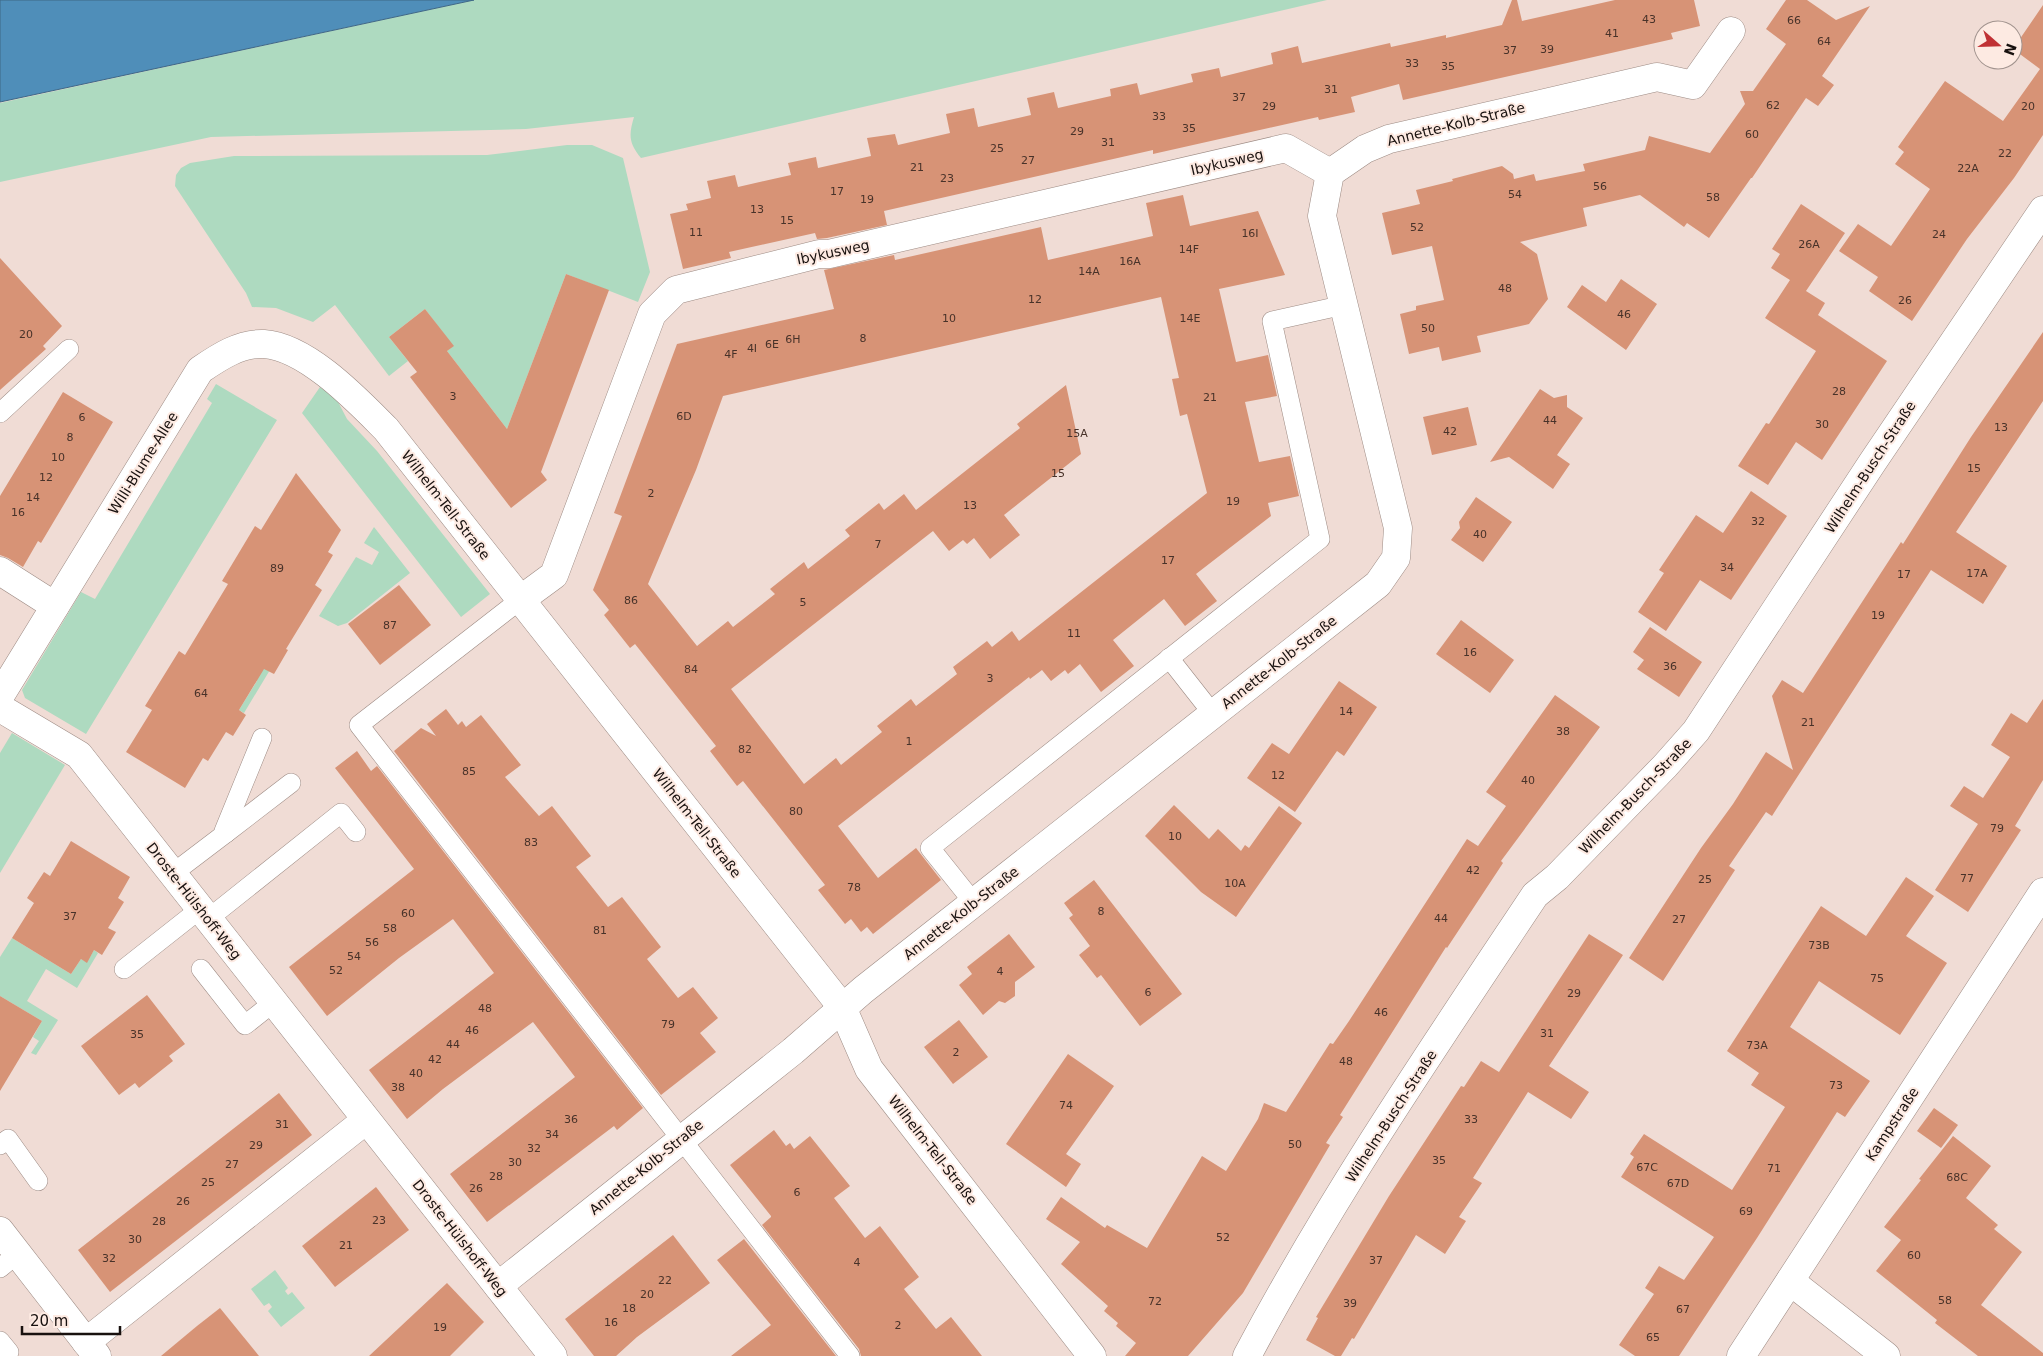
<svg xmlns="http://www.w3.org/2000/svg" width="2043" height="1356" font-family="'DejaVu Sans',sans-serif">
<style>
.green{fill:#aedac0}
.water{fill:#4f8eb9;stroke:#3e6886}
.building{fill:#d79376;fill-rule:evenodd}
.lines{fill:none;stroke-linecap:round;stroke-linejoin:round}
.service-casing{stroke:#9d8b84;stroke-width:20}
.minor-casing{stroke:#9d8b84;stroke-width:29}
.service{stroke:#fff;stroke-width:19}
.minor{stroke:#fff;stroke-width:28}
.labels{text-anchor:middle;stroke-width:4;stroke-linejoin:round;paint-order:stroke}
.number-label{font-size:11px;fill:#483229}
.street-label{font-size:14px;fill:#18110f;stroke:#fdeae2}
</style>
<rect width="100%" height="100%" fill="#f0dcd5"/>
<!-- green -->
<g class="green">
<path d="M474 0H1327L641 158C628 142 629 134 634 117L526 129 211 137 0 182V103Z"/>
<polygon points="567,145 592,145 623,158 650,272 638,302 566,274 507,429 447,351 453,346 425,309 389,337 408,361 389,376 335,305 313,322 276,308 252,307 246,293 175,186 176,175 181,168 190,163 234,156 487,155"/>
<polygon points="216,384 277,420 86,734 25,698 22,690 81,592 95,599 212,403 207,399"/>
<polygon points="320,387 336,398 347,419 377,451 490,594 461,617 302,413"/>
<polygon points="374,527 410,573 347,623 338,626 319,616 356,557 372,565 379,552 364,543"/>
<polygon points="306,610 244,713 239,710 257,681 251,678"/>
<polygon points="12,733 65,765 0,873 0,753"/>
<polygon points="12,938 71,974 81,959 87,962 94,950 98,953 77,988 46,969 27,1001 58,1020 36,1055 31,1053 39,1041 33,1037 42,1021 0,996 0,957"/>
<polygon points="275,1270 288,1288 285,1291 288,1295 292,1292 305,1308 281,1327 268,1311 272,1307 269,1303 264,1306 251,1289"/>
</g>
<!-- water -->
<polygon class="water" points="0,0 474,0 0,102"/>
<!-- building -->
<g class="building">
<polygon points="1512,0 1517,0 1522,21 1615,0 1694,0 1700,26 1671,33 1673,39 1403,100 1399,84 1351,97 1355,112 1319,120 1318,117 1153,154 1153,150 884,211 887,225 827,238 817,239 815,233 729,252 731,258 683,269 670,214 688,210 686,204 711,198 707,181 735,175 738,187 791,175 788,163 816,157 818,168 871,156 867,138 895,134 898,145 950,133 946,114 974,108 978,127 1031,115 1027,98 1054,92 1058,108 1111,96 1110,89 1137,83 1140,95 1193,82 1191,74 1219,68 1221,77 1273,64 1271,53 1298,46 1302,63 1390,43 1391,47 1446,35 1446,38 1502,25"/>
<polygon points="1786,0 1807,0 1836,20 1870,6 1822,76 1834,85 1818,106 1806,98 1752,178 1751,178 1709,238 1687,223 1684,227 1640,195 1583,208 1587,226 1520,242 1537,254 1548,299 1529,324 1477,336 1481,352 1442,361 1439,347 1409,354 1400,314 1416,310 1416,306 1444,300 1432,246 1392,255 1382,213 1420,204 1416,190 1453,181 1452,179 1502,166 1513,174 1514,179 1534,174 1536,181 1585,171 1583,164 1645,150 1649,136 1710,153 1745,104 1740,91 1753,91 1786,44 1766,29"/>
<polygon points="2043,5 2043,135 2014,178 1967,239 1912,321 1869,291 1878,277 1839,251 1858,224 1891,246 1930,189 1895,164 1904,152 1898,147 1945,81 2003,121 2040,69 2013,49"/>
<path d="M1183 195 1190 226 1258 211 1285 275 1219 289 1236 362 1268 355 1277 396 1245 402 1259 462 1290 456 1299 496 1268 503 1271 516 1196 574 1217 601 1185 626 1164 599 1113 640 1134 666 1101 692 1080 664 1068 674 1065 670 1051 681 1042 670 1030 679 1029 677 838 826 878 878 916 848 941 880 873 934 867 927 861 932 851 919 845 924 818 890 825 885 743 781 737 786 710 751 716 746 635 644 630 648 604 615 609 610 593 590 622 516 614 513 677 344 834 309 824 270 894 255 895 260 1041 227 1048 260 1153 236 1146 203ZM1161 297 1179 378 1172 379 1180 416 1187 414 1207 493 1019 641 1012 631 992 647 987 641 953 667 957 674 938 689 916 706 911 699 877 726 882 732 841 765 836 758 804 784 731 689 933 531 949 551 963 540 967 544 974 538 990 559 1020 535 1004 515 1081 454 1066 385 1017 424 1020 428 916 510 904 494 884 510 879 503 845 530 850 536 808 569 804 562 770 589 775 594 733 627 728 621 697 646 648 584 696 470 723 396Z"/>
<polygon points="1801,204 1845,233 1806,291 1825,303 1818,315 1887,361 1822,460 1796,442 1768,485 1738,466 1766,423 1769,424 1816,351 1765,318 1790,280 1771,268 1780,254 1772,249"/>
<polygon points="0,258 62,326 43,346 46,349 0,390"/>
<polygon points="566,274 609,290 541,472 547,480 511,508 410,377 417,372 389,337 425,309 454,346 447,351 507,429"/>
<polygon points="1621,279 1657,304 1626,350 1567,307 1582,285 1606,302"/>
<polygon points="2043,332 2043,401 1956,532 2007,566 1983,604 1931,570 1772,816 1766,812 1729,866 1735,870 1663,981 1629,958 1701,848 1733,804 1766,752 1793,770 1772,696 1782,680 1803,693 1901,542 1903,544 1971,437"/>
<polygon points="1540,389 1554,398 1567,395 1567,407 1583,418 1557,455 1570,464 1553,489 1509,457 1490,462"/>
<polygon points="63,392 113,422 41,543 38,541 23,567 8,558 0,555 0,496"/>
<polygon points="1468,407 1477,445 1432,455 1423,417"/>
<polygon points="296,473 341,530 328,552 333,555 315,585 322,590 286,649 288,650 274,674 264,669 239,710 246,715 233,736 226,732 208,761 203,758 185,788 126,752 152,710 145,706 179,651 185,655 228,584 222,581 255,526 261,530"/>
<polygon points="1751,491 1787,516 1731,600 1700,580 1666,631 1638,612 1664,573 1659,570 1696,515 1723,533"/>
<polygon points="1476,497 1512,522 1483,562 1451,540 1460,528 1459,522"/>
<polygon points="399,585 431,625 380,665 348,624"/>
<polygon points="1461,620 1514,660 1490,693 1436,654"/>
<polygon points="1650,627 1702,662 1679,697 1637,669 1644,660 1633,652"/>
<polygon points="1339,681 1377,707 1344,756 1337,751 1295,812 1247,778 1272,743 1289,754"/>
<polygon points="1555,695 1600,727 1501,861 1503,863 1447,948 1446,947 1340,1115 1343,1117 1326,1143 1330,1145 1243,1293 1188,1356 1125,1356 1136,1343 1116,1326 1118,1323 1104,1311 1108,1306 1061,1264 1080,1242 1046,1219 1061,1197 1105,1228 1107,1225 1147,1248 1202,1156 1226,1171 1258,1119 1264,1103 1286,1112 1330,1043 1333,1044 1349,1021 1467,839 1478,846 1506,806 1486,792"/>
<polygon points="2043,699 2043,780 2015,826 2021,830 1968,912 1935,890 1978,824 1950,806 1964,786 1983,798 2010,757 1991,745 2011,713 2027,723"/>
<polygon points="446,709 458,725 462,721 466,727 481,715 521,765 505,777 539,816 552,806 591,856 576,867 608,907 622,897 661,947 647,959 678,998 693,987 718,1018 700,1033 716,1052 661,1095 394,751 421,728 436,736 427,724"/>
<polygon points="357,751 371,771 377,766 643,1108 617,1130 614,1126 487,1222 450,1174 575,1077 533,1022 443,1089 407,1119 369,1070 494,973 453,919 399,958 327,1016 289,967 414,869 335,768"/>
<polygon points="1174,805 1209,839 1218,829 1241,851 1245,845 1249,848 1279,806 1302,823 1236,917 1201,892 1145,836"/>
<polygon points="71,841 130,877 118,898 124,902 108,928 116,932 102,955 94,950 87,963 81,959 71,974 12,938 34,903 27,898 44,872 50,876"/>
<polygon points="1906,877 1934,896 1906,936 1947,963 1900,1035 1819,981 1790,1027 1870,1081 1845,1117 1837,1112 1757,1238 1679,1356 1635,1356 1619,1345 1654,1294 1645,1288 1659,1266 1684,1280 1714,1237 1621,1177 1634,1157 1630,1154 1644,1134 1732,1190 1785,1107 1751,1085 1759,1073 1727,1051 1821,906 1866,936"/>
<polygon points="1094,880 1182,994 1140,1026 1101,975 1097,978 1079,955 1090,946 1069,918 1073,915 1064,903"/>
<polygon points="1009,934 1035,967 1015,982 1015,996 1005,1003 999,1001 983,1015 959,985 972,974 967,967"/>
<polygon points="1589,934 1623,955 1549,1066 1589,1092 1571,1119 1528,1092 1473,1178 1482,1183 1459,1217 1466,1221 1445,1254 1416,1235 1354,1339 1352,1338 1341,1356 1335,1356 1306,1340 1318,1318 1316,1317 1389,1196 1461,1086 1464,1087 1481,1061 1499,1072"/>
<polygon points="147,995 185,1044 169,1056 173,1061 139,1088 135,1083 119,1095 81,1046"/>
<polygon points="0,996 42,1021 0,1091"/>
<polygon points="959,1020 988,1057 953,1084 924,1047"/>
<polygon points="1068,1054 1114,1086 1066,1154 1081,1164 1066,1187 1006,1144"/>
<polygon points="279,1093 312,1135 110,1292 78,1250"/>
<polygon points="1934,1108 1958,1125 1941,1148 1917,1131"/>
<polygon points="774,1130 786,1146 790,1143 794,1149 810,1136 850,1186 834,1198 865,1238 880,1226 919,1277 904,1289 936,1329 951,1317 982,1356 861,1356 859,1349 762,1225 771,1217 771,1216 730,1165"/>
<polygon points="1953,1136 1991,1166 1966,1198 1998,1225 1994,1229 2022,1252 1981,1305 2043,1353 2043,1356 1978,1356 1935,1323 1937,1320 1876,1271 1901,1240 1884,1227 1921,1180 1919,1179"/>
<polygon points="376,1187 409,1230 335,1287 302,1246"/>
<polygon points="673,1235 710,1283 637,1337 616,1356 594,1356 565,1319"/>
<polygon points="744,1239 836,1356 731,1356 771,1325 717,1260"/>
<polygon points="447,1283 484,1322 450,1356 369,1356"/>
<polygon points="220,1308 259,1356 161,1356 197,1326"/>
</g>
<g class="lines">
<!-- service casing -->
<g class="service-casing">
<g id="service">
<polyline points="0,413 69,349"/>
<polyline points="520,600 359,725 850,1356"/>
<polyline points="1169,658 1213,714"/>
<polyline points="226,833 291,783"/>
<polyline points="172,874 226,833 224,831 262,738"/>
<polyline points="974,903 930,848 1320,539 1272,321 1344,305"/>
<polyline points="208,919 341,813 356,832"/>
<polyline points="124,969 200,909"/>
<polyline points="201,969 245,1025 274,1002"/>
<polyline points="0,1145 8,1139 38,1181"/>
<polyline points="0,1268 18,1253"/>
<polyline points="0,1341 9,1352"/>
</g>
</g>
<!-- minor casing -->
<g class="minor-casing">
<g id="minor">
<polyline points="0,571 55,606"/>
<polyline points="520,600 554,575 652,314 676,290 819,254 829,254 1286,148 1330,173"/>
<path d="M0 696 200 370C219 357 240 343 264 344 307 347 357 400 386 429L842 1007 869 1069 1092 1356"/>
<polyline points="0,708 79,755 553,1356"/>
<polyline points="0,1231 97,1356"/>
<polyline points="1790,1281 1886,1356"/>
<polyline points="498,1286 793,1051 863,990 1378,584 1396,558 1398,528 1322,216 1330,173 1365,149 1389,139 1657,77 1693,85 1731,31"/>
<polyline points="86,1342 366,1120"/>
<path d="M1247 1356C1332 1196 1435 1045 1535 895L1557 877 1665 766 1696 731 1872 463 2043 210"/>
<polyline points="1741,1356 2043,892"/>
</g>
</g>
<!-- service -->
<use href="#service" class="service"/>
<!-- minor -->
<use href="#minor" class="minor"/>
</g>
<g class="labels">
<!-- number labels -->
<g class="number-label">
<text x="1649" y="23">43</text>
<text x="1794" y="24">66</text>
<text x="1612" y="37">41</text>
<text x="1824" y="45">64</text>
<text x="1547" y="53">39</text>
<text x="1510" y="54">37</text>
<text x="1412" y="67">33</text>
<text x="1448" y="70">35</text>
<text x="1331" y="93">31</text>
<text x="1239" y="101">37</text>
<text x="1773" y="109">62</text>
<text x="1269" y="110">29</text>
<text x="2028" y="110">20</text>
<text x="1159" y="120">33</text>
<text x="1189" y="132">35</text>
<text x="1077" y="135">29</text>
<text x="1752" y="138">60</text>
<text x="1108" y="146">31</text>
<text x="997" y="152">25</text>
<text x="2005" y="157">22</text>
<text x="1028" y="164">27</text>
<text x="917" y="171">21</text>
<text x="1968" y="172">22A</text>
<text x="947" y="182">23</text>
<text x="1600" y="190">56</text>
<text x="837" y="195">17</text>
<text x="1515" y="198">54</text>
<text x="1713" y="201">58</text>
<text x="867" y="203">19</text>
<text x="757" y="213">13</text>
<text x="787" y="224">15</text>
<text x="1417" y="231">52</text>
<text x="696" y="236">11</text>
<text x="1250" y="237">16I</text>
<text x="1939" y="238">24</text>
<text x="1809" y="248">26A</text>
<text x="1189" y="253">14F</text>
<text x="1130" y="265">16A</text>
<text x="1089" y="275">14A</text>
<text x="1505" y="292">48</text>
<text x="1035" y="303">12</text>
<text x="1905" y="304">26</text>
<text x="1624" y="318">46</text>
<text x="949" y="322">10</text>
<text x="1190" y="322">14E</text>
<text x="1428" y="332">50</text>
<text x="26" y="338">20</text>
<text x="863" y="342">8</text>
<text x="793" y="343">6H</text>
<text x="772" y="348">6E</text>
<text x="752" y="352">4I</text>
<text x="731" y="358">4F</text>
<text x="1839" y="395">28</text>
<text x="453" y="400">3</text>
<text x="1210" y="401">21</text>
<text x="684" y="420">6D</text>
<text x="82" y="421">6</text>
<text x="1550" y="424">44</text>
<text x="1822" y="428">30</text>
<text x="2001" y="431">13</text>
<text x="1450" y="435">42</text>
<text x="1077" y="437">15A</text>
<text x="70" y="441">8</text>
<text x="58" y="461">10</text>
<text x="1974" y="472">15</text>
<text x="1058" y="477">15</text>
<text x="46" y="481">12</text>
<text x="651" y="497">2</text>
<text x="33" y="501">14</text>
<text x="1233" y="505">19</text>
<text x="970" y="509">13</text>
<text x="18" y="516">16</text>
<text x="1758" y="525">32</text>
<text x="1480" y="538">40</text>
<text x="878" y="548">7</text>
<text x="1168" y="564">17</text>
<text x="1727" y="571">34</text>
<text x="277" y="572">89</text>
<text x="1977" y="577">17A</text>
<text x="1904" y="578">17</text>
<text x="631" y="604">86</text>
<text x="803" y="606">5</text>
<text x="1878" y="619">19</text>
<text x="390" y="629">87</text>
<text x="1074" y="637">11</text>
<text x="1470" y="656">16</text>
<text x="1670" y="670">36</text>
<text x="691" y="673">84</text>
<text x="990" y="682">3</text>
<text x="201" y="697">64</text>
<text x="1346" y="715">14</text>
<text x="1808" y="726">21</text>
<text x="1563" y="735">38</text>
<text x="909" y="745">1</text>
<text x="745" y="753">82</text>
<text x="469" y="775">85</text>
<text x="1278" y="779">12</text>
<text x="1528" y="784">40</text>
<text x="796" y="815">80</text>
<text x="1997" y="832">79</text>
<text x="1175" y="840">10</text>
<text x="531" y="846">83</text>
<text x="1473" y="874">42</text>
<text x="1967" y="882">77</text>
<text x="1705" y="883">25</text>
<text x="1235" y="887">10A</text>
<text x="854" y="891">78</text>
<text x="1101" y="915">8</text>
<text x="408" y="917">60</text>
<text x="70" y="920">37</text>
<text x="1441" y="922">44</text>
<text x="1679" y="923">27</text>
<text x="390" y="932">58</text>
<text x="600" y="934">81</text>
<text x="372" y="946">56</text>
<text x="1819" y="949">73B</text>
<text x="354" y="960">54</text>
<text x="336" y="974">52</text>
<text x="1000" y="975">4</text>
<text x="1877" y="982">75</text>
<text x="1148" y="996">6</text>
<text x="1574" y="997">29</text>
<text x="485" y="1012">48</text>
<text x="1381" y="1016">46</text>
<text x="668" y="1028">79</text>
<text x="472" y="1034">46</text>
<text x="1547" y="1037">31</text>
<text x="137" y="1038">35</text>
<text x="453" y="1048">44</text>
<text x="1757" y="1049">73A</text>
<text x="956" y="1056">2</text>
<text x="435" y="1063">42</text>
<text x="1346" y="1065">48</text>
<text x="416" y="1077">40</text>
<text x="1836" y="1089">73</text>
<text x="398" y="1091">38</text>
<text x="1066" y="1109">74</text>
<text x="571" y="1123">36</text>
<text x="1471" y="1123">33</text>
<text x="282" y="1128">31</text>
<text x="552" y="1138">34</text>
<text x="1295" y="1148">50</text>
<text x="256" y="1149">29</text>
<text x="534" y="1152">32</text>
<text x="1439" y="1164">35</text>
<text x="515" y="1166">30</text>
<text x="232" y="1168">27</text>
<text x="1647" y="1171">67C</text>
<text x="1774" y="1172">71</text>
<text x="496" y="1180">28</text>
<text x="1957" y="1181">68C</text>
<text x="208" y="1186">25</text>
<text x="1678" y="1187">67D</text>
<text x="476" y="1192">26</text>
<text x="797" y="1196">6</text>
<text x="183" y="1205">26</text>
<text x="1746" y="1215">69</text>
<text x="379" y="1224">23</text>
<text x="159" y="1225">28</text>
<text x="1223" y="1241">52</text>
<text x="135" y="1243">30</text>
<text x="346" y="1249">21</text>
<text x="1914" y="1259">60</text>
<text x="109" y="1262">32</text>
<text x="1376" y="1264">37</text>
<text x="857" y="1266">4</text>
<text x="665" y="1284">22</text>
<text x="647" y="1298">20</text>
<text x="1945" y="1304">58</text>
<text x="1155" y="1305">72</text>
<text x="1350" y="1307">39</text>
<text x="629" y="1312">18</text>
<text x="1683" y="1313">67</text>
<text x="611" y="1326">16</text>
<text x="898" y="1329">2</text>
<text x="440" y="1331">19</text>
<text x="1653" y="1341">65</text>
</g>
<!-- street labels -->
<g class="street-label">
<text transform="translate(1456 124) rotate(-14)" y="5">Annette-Kolb-Straße</text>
<text transform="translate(1227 162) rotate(-13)" y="5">Ibykusweg</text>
<text transform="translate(833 252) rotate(-12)" y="5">Ibykusweg</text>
<text transform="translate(143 463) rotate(-58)" y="5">Willi-Blume-Allee</text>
<text transform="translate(1870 467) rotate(-57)" y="5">Wilhelm-Busch-Straße</text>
<text transform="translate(446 505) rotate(52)" y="5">Wilhelm-Tell-Straße</text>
<text transform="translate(1279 662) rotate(-38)" y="5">Annette-Kolb-Straße</text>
<text transform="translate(1635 796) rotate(-46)" y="5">Wilhelm-Busch-Straße</text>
<text transform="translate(697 823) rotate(52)" y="5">Wilhelm-Tell-Straße</text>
<text transform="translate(194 901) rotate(52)" y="5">Droste-Hülshoff-Weg</text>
<text transform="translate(961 913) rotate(-38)" y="5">Annette-Kolb-Straße</text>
<text transform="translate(1391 1116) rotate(-57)" y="5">Wilhelm-Busch-Straße</text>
<text transform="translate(1892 1124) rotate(-57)" y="5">Kampstraße</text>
<text transform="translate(933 1150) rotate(52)" y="5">Wilhelm-Tell-Straße</text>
<text transform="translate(646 1167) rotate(-39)" y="5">Annette-Kolb-Straße</text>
<text transform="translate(460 1238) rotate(52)" y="5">Droste-Hülshoff-Weg</text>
</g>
</g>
<!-- north arrow -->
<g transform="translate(1998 45) rotate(110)"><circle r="24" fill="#fdeae2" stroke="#a1938e"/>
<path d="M0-4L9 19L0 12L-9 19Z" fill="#c03134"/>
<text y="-8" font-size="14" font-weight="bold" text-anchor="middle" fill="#18110f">N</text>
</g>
<!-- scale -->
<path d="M22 1326v8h98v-8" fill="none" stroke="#18110f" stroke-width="2.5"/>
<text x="30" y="1326" font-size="15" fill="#18110f" stroke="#fdeae2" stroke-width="4" paint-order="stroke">20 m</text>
</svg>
